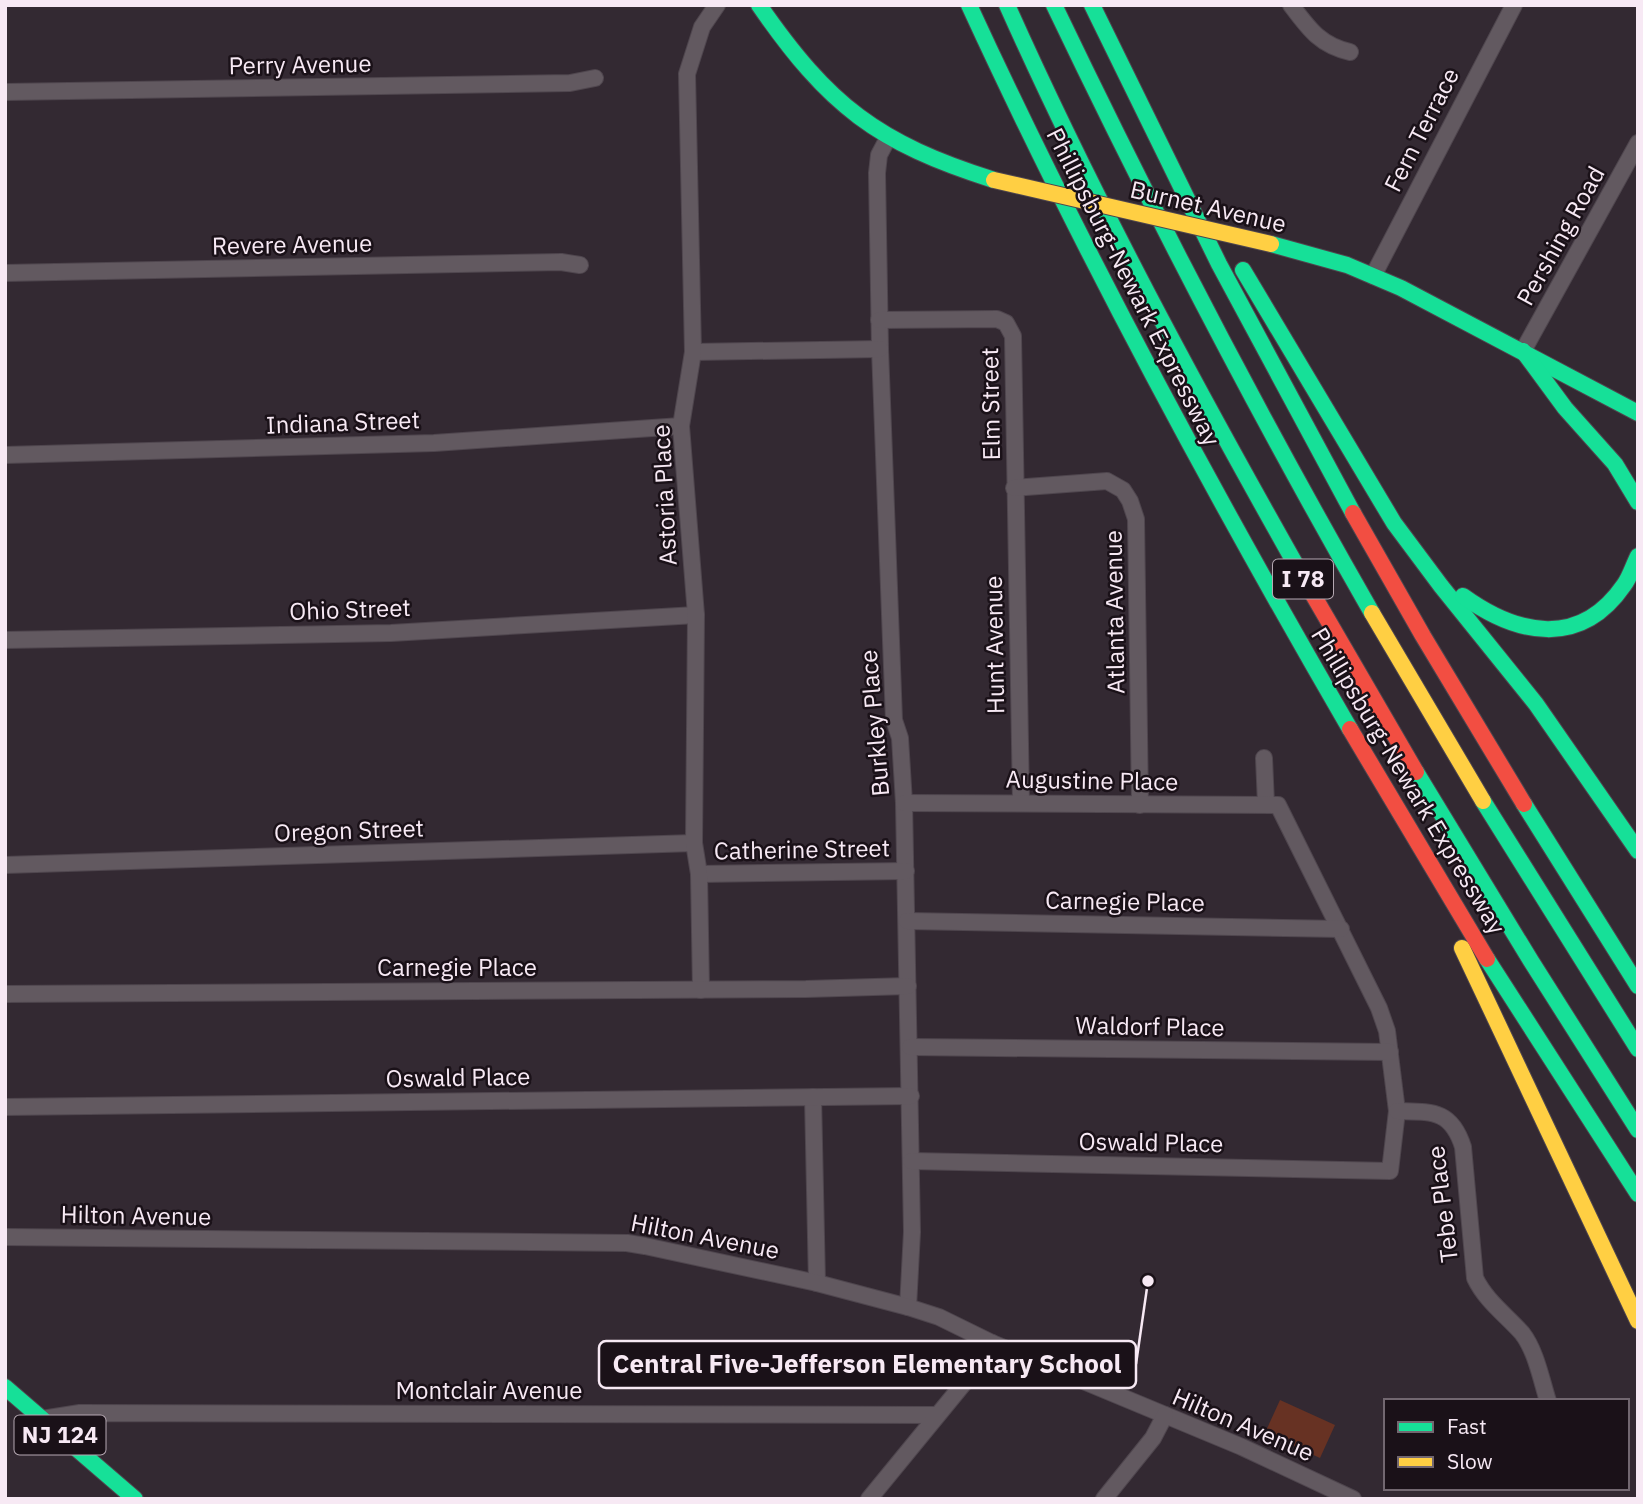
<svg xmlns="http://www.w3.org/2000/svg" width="1643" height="1504" font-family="'IBM Plex Sans',sans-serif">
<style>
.green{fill:#673223}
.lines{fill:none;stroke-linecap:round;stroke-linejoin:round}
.street-casing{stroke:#4f464e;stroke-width:18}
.fast-casing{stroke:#4f464e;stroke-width:18}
.slow-casing{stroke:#4f464e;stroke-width:18}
.jam-casing{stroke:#4f464e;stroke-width:18}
.street{stroke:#625960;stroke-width:16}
.fast{stroke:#16e098;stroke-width:16}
.slow{stroke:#ffcf43;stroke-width:16}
.jam{stroke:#f24e42;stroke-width:16}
.slow-bridge-casing{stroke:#4f464e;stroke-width:18;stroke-linecap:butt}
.slow-bridge{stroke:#ffcf43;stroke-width:16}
.labels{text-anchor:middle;stroke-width:5;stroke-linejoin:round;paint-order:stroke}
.shield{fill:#1a1118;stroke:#b5a8b2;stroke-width:2}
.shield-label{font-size:23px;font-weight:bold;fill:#f7e9f4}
.street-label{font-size:24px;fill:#f7e9f4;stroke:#1a1118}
.leader{fill:none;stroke:#f7e9f4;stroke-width:2.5}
.callout-dot{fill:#f7e9f4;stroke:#1a1118;stroke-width:2.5}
.callout{fill:#1a1118;stroke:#f7e9f4;stroke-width:2.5}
.callout-label{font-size:26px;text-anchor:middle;font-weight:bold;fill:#f7e9f4}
</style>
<rect width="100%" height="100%" fill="#332932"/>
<!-- green -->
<polygon class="green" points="1280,1400 1335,1425 1320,1458 1265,1433"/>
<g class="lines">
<!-- street casing -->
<g class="street-casing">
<g id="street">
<path d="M1291 5C1309 29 1320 45 1350 52"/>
<polyline points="5,92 570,83 595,78"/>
<polyline points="888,138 879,155 877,173 880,349 894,720 900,738 904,803 912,1232 908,1307"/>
<polyline points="5,273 561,262 580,265"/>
<polyline points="1373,276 1514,5"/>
<polyline points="879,320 997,319 1006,323 1013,336 1021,802"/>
<polyline points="1523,351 1638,143"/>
<polyline points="693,352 880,349"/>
<polyline points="5,455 434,443 681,426"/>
<polyline points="1014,488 1107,481 1123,490 1130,501 1136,519 1140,805"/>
<polyline points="5,640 391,633 696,615"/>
<polyline points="1264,758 1266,804"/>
<polyline points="904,803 1278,805 1379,1008 1387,1031 1397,1111 1390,1171 911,1161"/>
<polyline points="5,865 694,843"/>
<polyline points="699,874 906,871"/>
<polyline points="907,921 1341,929"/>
<polyline points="701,990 699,874 694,843 696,615 681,426 693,352 687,74 702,27 717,5"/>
<polyline points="5,994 806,989 908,986"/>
<polyline points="910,1047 1390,1052"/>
<polyline points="813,1097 817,1283"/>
<polyline points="5,1107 911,1096"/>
<path d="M1397 1111C1431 1112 1451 1109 1463 1147L1475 1278C1486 1301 1506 1315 1522 1333 1536 1351 1541 1379 1548 1401"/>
<polyline points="5,1237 627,1243 645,1246 817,1283 908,1307 939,1317 992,1343 1242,1447 1353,1499"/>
<polyline points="42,1419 80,1413 936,1415"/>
<polyline points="869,1499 978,1366 992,1343"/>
<polyline points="1104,1499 1153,1438 1165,1415"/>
</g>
</g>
<!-- fast casing -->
<g class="fast-casing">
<g id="fast">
<path d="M759 5C829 106 877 143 994 180"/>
<path d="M969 5C1083 253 1213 493 1350 729"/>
<path d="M1007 5C1094 200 1196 388 1301 574"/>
<path d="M1054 5C1153 212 1258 414 1372 613"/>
<polyline points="1092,5 1219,264 1353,513"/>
<polyline points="1271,244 1347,265 1401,288 1638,413"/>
<polyline points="1243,270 1394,523 1441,586 1536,704 1638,851"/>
<polyline points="1523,351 1565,408 1615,464 1638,502"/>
<path d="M1463 596C1517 635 1580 649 1624 585 1630 577 1633 566 1638 556"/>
<polyline points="1416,772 1531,961 1638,1130"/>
<polyline points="1483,801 1638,1049"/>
<polyline points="1524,804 1638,986"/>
<polyline points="1487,959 1638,1194"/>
<polyline points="5,1387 135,1499"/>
</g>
</g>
<!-- slow casing -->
<g class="slow-casing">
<g id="slow">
<polyline points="1372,613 1483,801"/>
<polyline points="1462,948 1638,1321"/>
</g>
</g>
<!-- jam casing -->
<g class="jam-casing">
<g id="jam">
<polyline points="1353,513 1423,636 1524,804"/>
<polyline points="1301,574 1416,772"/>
<polyline points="1350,729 1487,959"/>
</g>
</g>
<!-- street -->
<use href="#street" class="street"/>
<!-- fast -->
<use href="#fast" class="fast"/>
<!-- slow -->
<use href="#slow" class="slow"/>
<!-- jam -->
<use href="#jam" class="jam"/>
<!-- slow-bridge casing -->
<g class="slow-bridge-casing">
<polyline id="slow-bridge" points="994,180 1271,244"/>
</g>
<!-- slow-bridge -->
<use href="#slow-bridge" class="slow-bridge"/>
</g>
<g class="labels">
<!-- shield labels -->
<g class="shield">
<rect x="1273" y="559.5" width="60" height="39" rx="5"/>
<rect x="14.5" y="1415.5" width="91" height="39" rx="5"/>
</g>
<g class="shield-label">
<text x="1303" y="587">I 78</text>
<text x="60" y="1443">NJ 124</text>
</g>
<!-- street labels -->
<g class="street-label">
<text transform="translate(300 65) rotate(-1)" y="8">Perry Avenue</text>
<text transform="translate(1422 130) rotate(-63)" y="8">Fern Terrace</text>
<text transform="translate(1208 207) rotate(13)" y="8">Burnet Avenue</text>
<text transform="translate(1561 236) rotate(-61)" y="8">Pershing Road</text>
<text transform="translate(292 245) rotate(-1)" y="8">Revere Avenue</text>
<text transform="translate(1133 287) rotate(63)" y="8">Phillipsburg-Newark Expressway</text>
<text transform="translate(991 404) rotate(-91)" y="8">Elm Street</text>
<text transform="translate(343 423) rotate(-2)" y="8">Indiana Street</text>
<text transform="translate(665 495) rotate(-93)" y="8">Astoria Place</text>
<text transform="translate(350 610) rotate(-2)" y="8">Ohio Street</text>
<text transform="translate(1115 612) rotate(-91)" y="8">Atlanta Avenue</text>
<text transform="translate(995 645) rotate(-91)" y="8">Hunt Avenue</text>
<text transform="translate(875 723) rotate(-95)" y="8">Burkley Place</text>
<text transform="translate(1092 781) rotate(1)" y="8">Augustine Place</text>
<text transform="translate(1408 781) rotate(59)" y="8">Phillipsburg-Newark Expressway</text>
<text transform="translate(349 831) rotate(-2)" y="8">Oregon Street</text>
<text transform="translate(802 850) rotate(-1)" y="8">Catherine Street</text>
<text transform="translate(1125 902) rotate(1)" y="8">Carnegie Place</text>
<text x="457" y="976">Carnegie Place</text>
<text transform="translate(1150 1027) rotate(1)" y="8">Waldorf Place</text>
<text transform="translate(458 1078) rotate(-1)" y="8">Oswald Place</text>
<text transform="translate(1151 1143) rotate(1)" y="8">Oswald Place</text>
<text transform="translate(1443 1204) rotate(-97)" y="8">Tebe Place</text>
<text transform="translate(136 1216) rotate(1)" y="8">Hilton Avenue</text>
<text transform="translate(705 1237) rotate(11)" y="8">Hilton Avenue</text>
<text x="489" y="1399">Montclair Avenue</text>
<text transform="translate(1243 1425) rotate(23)" y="8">Hilton Avenue</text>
</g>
</g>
<!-- callouts -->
<path class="leader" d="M1148 1281L1136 1364"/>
<circle class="callout-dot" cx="1148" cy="1281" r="7"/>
<rect class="callout" x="599" y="1341" width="537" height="47" rx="7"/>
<g class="callout-label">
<text x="867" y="1373">Central Five-Jefferson Elementary School</text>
</g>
<!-- border -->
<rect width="1643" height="1504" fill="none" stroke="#f7e9f4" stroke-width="14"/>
<!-- legend -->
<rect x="1384" y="1399" width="245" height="91" fill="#1a1118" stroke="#726770" stroke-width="2"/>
<rect x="1398" y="1422" width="35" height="10" fill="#16e098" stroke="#726770" stroke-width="2"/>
<text x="1447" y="1434" font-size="21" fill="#f7e9f4">Fast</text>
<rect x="1398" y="1457" width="35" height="10" fill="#ffcf43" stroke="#726770" stroke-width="2"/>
<text x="1447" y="1469" font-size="21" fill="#f7e9f4">Slow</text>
</svg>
